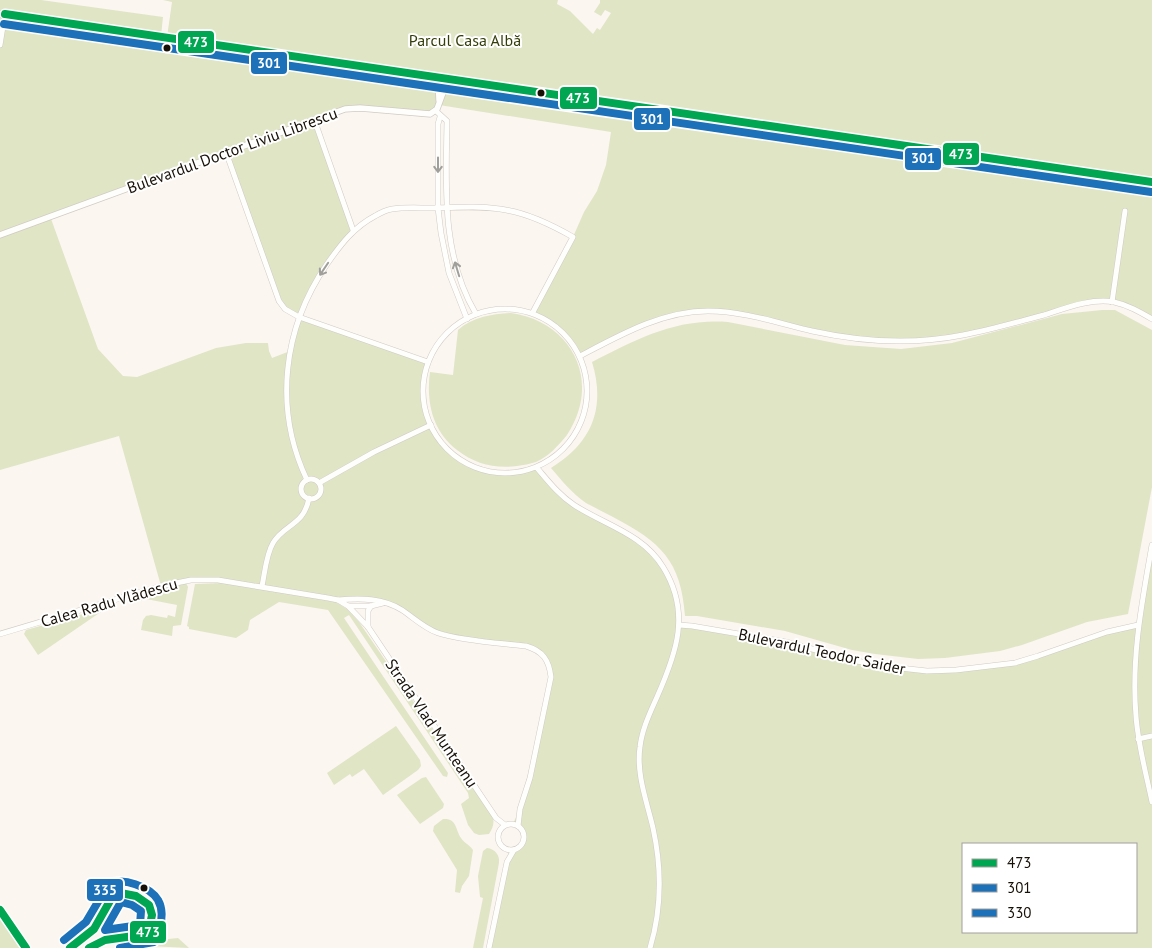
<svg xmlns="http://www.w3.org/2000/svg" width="1152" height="948" font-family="'PT Sans',sans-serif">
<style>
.green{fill:#e0e5c6;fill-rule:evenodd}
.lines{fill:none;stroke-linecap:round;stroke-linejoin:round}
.minor-casing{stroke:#d0cac2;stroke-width:6}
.tertiary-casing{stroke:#d0cac2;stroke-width:7}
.minor{stroke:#fefefd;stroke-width:5}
.tertiary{stroke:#fefefd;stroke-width:5.5}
.bus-1-casing{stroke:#fff;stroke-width:11}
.bus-2-casing{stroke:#fff;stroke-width:11}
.bus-3-casing{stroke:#fff;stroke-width:11}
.bus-4-casing{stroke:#fff;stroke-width:11}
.bus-1{stroke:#00a651;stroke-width:8}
.bus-2{stroke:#1d71b8;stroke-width:8}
.bus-3{stroke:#1d71b8;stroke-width:8}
.bus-4{stroke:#1d71b8;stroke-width:8}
.oneway{stroke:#a19f9b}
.bus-dot{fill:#161007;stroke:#fff;stroke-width:2}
.labels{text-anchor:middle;stroke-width:4;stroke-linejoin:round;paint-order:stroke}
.park-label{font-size:16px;fill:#353e09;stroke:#fff}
.street-label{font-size:16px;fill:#161007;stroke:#fff}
.line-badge{stroke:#fff;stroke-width:2}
.badge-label{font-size:14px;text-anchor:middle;font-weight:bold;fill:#fff}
</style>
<rect width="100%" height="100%" fill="#fbf6f0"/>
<!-- green -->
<g class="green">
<path d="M0 0H41L163 17 161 36 167 37 172 2 163 0H558L557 4 570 11 593 34 597 28 600 30 611 13 605 10 601 16 594 12 600 3V0H1152V319L1112 302 1080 304 1018 322 932 340 849 338 778 322 707 311 665 317 580 356C570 335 554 322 533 312L573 237 584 212 597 191 606 165 611 132 439 105 433 113 360 108 315 119 353 230 336 252 299 317 428 362C413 410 441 463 491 472 506 475 522 471 537 468L564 497 602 519 653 553 673 588 680 625 786 642 857 661 927 671 1015 663 1095 636 1138 625 1152 545V948H489L509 851 519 848C527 839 525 828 513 824L520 808 551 677 550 667 537 649 438 633 402 610 376 600H338L262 586 191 580 161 586 119 436 0 470ZM226 152 285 309 299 317 290 351 272 358 269 351 268 343H246L216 348 137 377 123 376 98 349 50 216ZM963 844H1136V932H963Z"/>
<path d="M1102 310H1115L1152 330V487L1128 614 1087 622 1022 645 1000 651 945 658 918 659 875 654 852 650 785 631 697 616H685C681 561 661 542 613 517 604 512 595 508 586 503 572 493 562 481 551 468 592 443 606 408 592 362 637 339 676 318 728 322L845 345 901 349 952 343 1062 314Z"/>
<path d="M511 313C573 322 602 382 567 435 559 445 548 457 536 462 530 464 523 465 517 466 495 469 475 464 457 450 432 431 426 401 430 372L453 375 458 330C473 317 492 314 511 313Z"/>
<polygon points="184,583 186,583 188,587 181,625 173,626 172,636 141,630 143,620 146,616 151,615 167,618 168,615 175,617 177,605 146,599 137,602 135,600 136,596"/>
<path d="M221 583 233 584 336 602 347 609 359 622 492 816C495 822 493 828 489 834L479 835 474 833 468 825 461 804 469 798 468 793 349 615 344 618 448 773 447 777 443 776 328 610 279 602 250 620 248 630 236 638 189 629V627L187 626 195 584Z"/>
<polygon points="108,607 38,655 24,634 26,630"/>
<polygon points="396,726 420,760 421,766 418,770 383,795 364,769 352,777 350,774 334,785 327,773"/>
<polygon points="426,777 444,804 443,808 420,824 397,795 422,778"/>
<path d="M443 819C457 818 455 829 461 838 464 843 470 845 473 850L469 876 462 886 460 893 455 892 457 870 433 831 434 826Z"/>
<path d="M487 848C495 849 500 855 499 863L483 948H473L483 898 480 897 478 876 483 851Z"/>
<polygon points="0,910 24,948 0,948"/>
<polygon points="178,938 189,948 149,946 149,941"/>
</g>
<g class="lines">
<!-- minor casing -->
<g class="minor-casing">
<g id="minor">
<polyline points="0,45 5,14"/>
<path d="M436 111 447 121C446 187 441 255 476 314"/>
<polyline points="440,117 438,124 438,208 441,233 449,273 467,319"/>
<polyline points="314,119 353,230"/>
<polyline points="226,152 279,301 285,309 299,317 428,362"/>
<polyline points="1112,302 1125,211"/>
<circle cx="505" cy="391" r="82"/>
<path d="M580 356C620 335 662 311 708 311 743 311 778 323 812 331 862 342 913 345 963 335 990 330 1017 322 1044 315 1066 308 1091 298 1114 302 1128 305 1140 312 1152 319"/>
<path d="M537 468C549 482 559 495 574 505 605 525 643 534 663 567 691 612 677 652 657 697 650 713 642 729 640 747 636 774 647 802 653 828 662 869 662 908 650 948"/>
<circle cx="311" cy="489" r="10"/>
<path d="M307 480C273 408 283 328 327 264 341 244 354 227 375 216 380 213 386 210 392 209 405 207 418 208 430 208 455 208 482 205 506 210 530 214 552 225 573 237L533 312"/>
<polyline points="319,483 374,452 431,425"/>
<path d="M1152 545C1142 602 1131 658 1136 716 1138 745 1146 773 1152 802"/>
<path d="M262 586C265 572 266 555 273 543 284 524 304 526 309 498"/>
<path d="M338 600C361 598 383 598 402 610 414 618 424 628 438 633 462 641 500 643 526 646 543 651 549 660 551 677L530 778 520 809 518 826"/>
<polyline points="349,606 371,606 383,603"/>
<polyline points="679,625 692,626 786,642 857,661 882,666 927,671 956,670 1015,663 1038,656 1107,632 1138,625"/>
<polyline points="368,627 368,611 371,606"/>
<polyline points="0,634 161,586 191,580 218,580 328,598 338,600 348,606 368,627 496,818 505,825"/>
<polyline points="1138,739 1152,736"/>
<circle cx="511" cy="837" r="13"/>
<polyline points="0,910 26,948"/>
<polyline points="489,948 507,862 514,850"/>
</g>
</g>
<!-- tertiary casing -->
<g class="tertiary-casing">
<g id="tertiary">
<polyline points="0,14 1152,182"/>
<polyline points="438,77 439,100"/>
<polyline points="0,235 345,109 360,108 430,114 437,109 448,79"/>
</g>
</g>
<!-- minor -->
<use href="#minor" class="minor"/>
<!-- tertiary -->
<use href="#tertiary" class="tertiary"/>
<!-- bus-1 casing -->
<g class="bus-1-casing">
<g id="bus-1">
<polyline points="5,14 1152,182"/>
<polyline points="0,910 26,948"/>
<polyline points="70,948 94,929 115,892 136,896 149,905 152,915 148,934 105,940 89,948"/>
</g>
</g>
<!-- bus-2 casing -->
<g class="bus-2-casing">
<polyline id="bus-2" points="4,24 1151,192"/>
</g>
<!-- bus-3 casing -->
<g class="bus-3-casing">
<polygon id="bus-3" points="121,902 132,905 141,911 140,925 105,930"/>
</g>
<!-- bus-4 casing -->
<g class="bus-4-casing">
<path id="bus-4" d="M64 940 86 922 108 885C122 876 150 887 158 900 163 909 162 918 160 928 158 933 158 938 154 942L120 948"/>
</g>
<!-- bus-1 -->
<use href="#bus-1" class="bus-1"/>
<!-- bus-2 -->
<use href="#bus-2" class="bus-2"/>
<!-- bus-3 -->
<use href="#bus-3" class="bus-3"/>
<!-- bus-4 -->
<use href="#bus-4" class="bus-4"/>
</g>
<!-- one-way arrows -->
<defs><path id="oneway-shaft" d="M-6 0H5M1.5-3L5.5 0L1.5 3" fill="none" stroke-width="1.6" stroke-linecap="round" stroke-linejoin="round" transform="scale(1.25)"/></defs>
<g class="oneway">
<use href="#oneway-shaft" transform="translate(438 165) rotate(90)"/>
<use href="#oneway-shaft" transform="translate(324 269) rotate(124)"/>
<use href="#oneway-shaft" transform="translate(457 269) rotate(-107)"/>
</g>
<!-- markers -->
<g class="bus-dot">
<circle cx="167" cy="48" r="4.5"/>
<circle cx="541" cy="93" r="4.5"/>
<circle cx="144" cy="888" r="4.5"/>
</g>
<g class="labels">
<!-- park labels -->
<g class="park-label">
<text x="465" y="46">Parcul Casa Albă</text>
</g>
<!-- street labels -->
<g class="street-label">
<text transform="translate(232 150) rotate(-20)" y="6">Bulevardul Doctor Liviu Librescu</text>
<text transform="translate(109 602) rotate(-16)" y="6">Calea Radu Vlădescu</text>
<text transform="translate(822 651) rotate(12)" y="6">Bulevardul Teodor Saider</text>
<text transform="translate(432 723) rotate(56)" y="6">Strada Vlad Munteanu</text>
</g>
</g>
<g class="line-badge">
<rect x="177" y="30" width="38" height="24" rx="5" fill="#00a651"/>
<rect x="250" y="51" width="38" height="24" rx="5" fill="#1d71b8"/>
<rect x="559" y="86" width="39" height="24" rx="5" fill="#00a651"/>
<rect x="633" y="107" width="38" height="24" rx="5" fill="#1d71b8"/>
<rect x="942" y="142" width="38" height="24" rx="5" fill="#00a651"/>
<rect x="904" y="147" width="38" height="24" rx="5" fill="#1d71b8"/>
<rect x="86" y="878" width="38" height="24" rx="5" fill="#1d71b8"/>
<rect x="129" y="920" width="38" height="24" rx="5" fill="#00a651"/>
</g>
<g class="badge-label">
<text x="196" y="47">473</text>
<text x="269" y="68">301</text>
<text x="578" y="103">473</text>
<text x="652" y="124">301</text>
<text x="961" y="159">473</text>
<text x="923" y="163">301</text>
<text x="105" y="895">335</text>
<text x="148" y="937">473</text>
</g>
<!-- legend -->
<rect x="962" y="843" width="175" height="90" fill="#ffffff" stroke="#a29f9c"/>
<rect x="972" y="859" width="25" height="8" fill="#00a651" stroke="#a29f9c"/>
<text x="1007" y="868" font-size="15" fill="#161007">473</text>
<rect x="972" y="884" width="25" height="8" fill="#1d71b8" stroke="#a29f9c"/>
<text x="1007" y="893" font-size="15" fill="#161007">301</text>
<rect x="972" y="909" width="25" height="8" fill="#1d71b8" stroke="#a29f9c"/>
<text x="1007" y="918" font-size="15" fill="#161007">330</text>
</svg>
